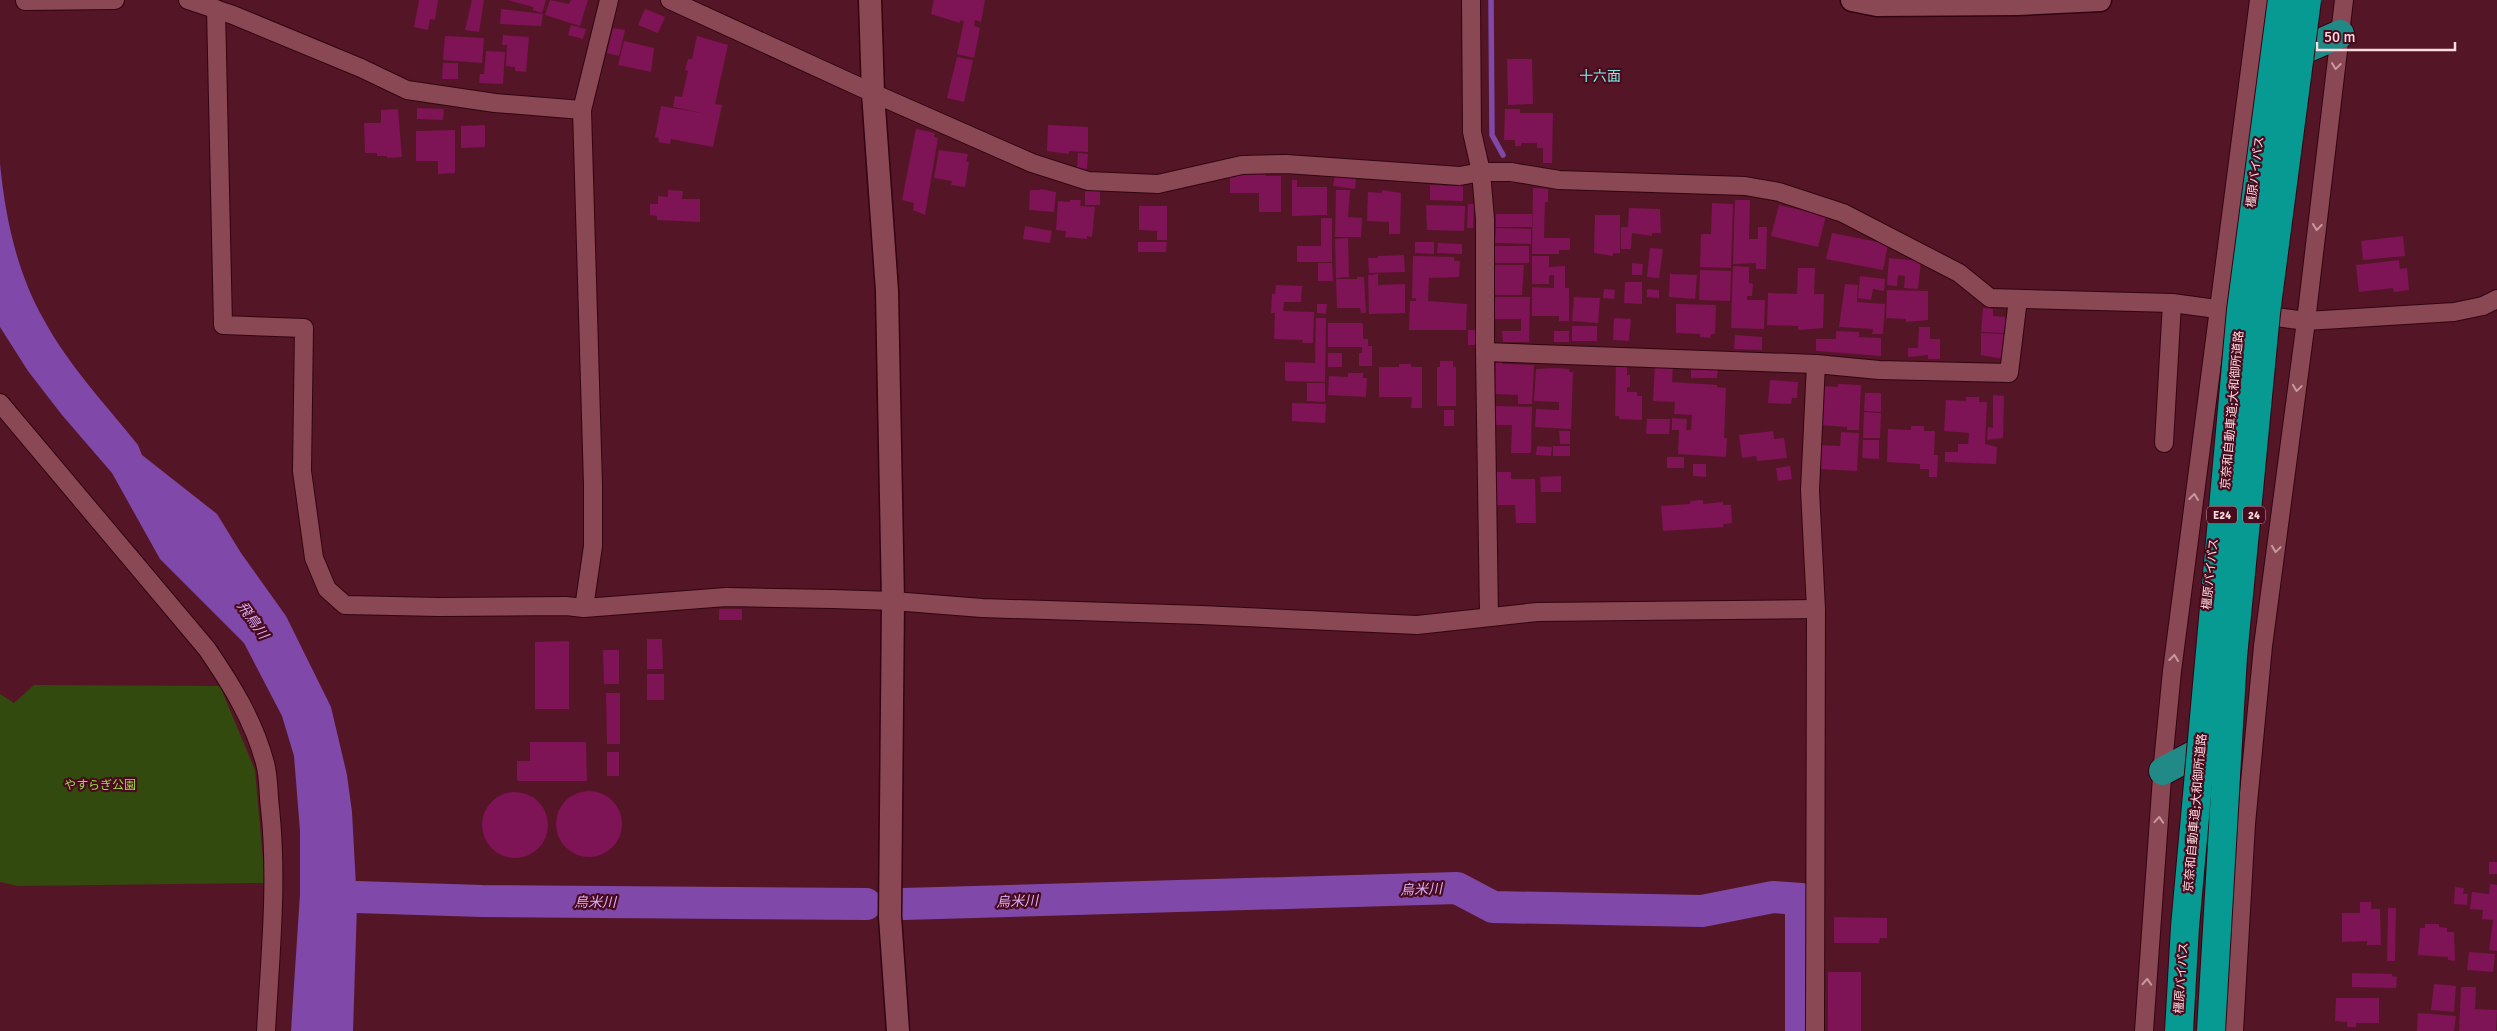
<svg xmlns="http://www.w3.org/2000/svg" width="2497" height="1031" font-family="Signika,'Noto Sans JP',sans-serif">
<style>
.green{fill:#334a0e}
.water{fill:#8048a8}
.lines{fill:none;stroke-linecap:round;stroke-linejoin:round}
.stream{stroke:#8048a8;stroke-width:5.5}
.river{stroke:#8048a8;stroke-width:32}
.building{fill:#7e1356}
.minor-casing{stroke:#320411;stroke-width:20}
.tertiary-casing{stroke:#320411;stroke-width:25}
.trunk-casing{stroke:#320411;stroke-width:30}
.minor{stroke:#8a4754;stroke-width:18}
.tertiary{stroke:#8a4754;stroke-width:22}
.trunk{stroke:#218a86;stroke-width:28}
.motorway-bridge-casing{stroke:#320411;stroke-width:30;stroke-linecap:butt}
.motorway-bridge{stroke:#079a92;stroke-width:28}
.oneway{stroke:#c999a1}
.labels{text-anchor:middle;stroke-width:4.5;stroke-linejoin:round;paint-order:stroke}
.shield{fill:#480a1d;stroke:#c79da6;stroke-width:1}
.shield-label{font-size:11px;font-weight:bold;fill:#fddce0}
.street-label{font-size:12px;fill:#fddce0;stroke:#480a1d}
.park-label{font-size:12px;fill:#a1dc4b;stroke:#480a1d}
.neighbourhood-label{font-size:14px;fill:#82ede4;stroke:#480a1d}
.water-label{font-size:14px;font-style:italic;fill:#dab2fc;stroke:#480a1d}
</style>
<rect width="100%" height="100%" fill="#541626"/>
<!-- green -->
<polygon class="green" points="34,685 220,686 255,770 265,883 18,886 0,882 0,694 14,703"/>
<!-- water -->
<path class="water" d="M0 163C5 217 17 273 44 320 69 366 106 405 138 445L142 455 217 514 241 553 286 616 331 707 347 775 352 812 357 905 353 1031H291L300 894V831L294 756 282 716 244 643 160 559 112 473 62 415 28 371 0 327Z"/>
<g class="lines">
<!-- stream -->
<polyline class="stream" points="1491,0 1492,135 1503,155"/>
<!-- river -->
<g class="river">
<polyline points="324,896 482,901 866,904"/>
<polyline points="903,904 1457,888 1493,907 1702,911 1773,897 1801,899 1801,1031"/>
</g>
</g>
<!-- building -->
<g class="building">
<polygon points="419,0 438,0 435,20 430,19 428,30 414,27"/>
<polygon points="472,0 484,0 479,32 465,30"/>
<polygon points="508,0 546,0 542,13 533,10 533,7"/>
<polygon points="550,0 569,4 571,0 588,0 580,26 545,15"/>
<polygon points="934,0 985,0 981,22 975,20 974,26 980,28 974,58 957,54 964,21 960,20 960,23 931,14"/>
<polygon points="501,9 543,14 541,26 500,24"/>
<polygon points="645,9 665,17 658,33 638,25"/>
<polygon points="571,25 586,29 583,39 568,35"/>
<polygon points="613,28 625,30 619,56 607,53"/>
<polygon points="503,35 529,37 526,72 515,71 515,67 506,66 507,45 502,45"/>
<polygon points="445,36 484,38 482,63 443,60"/>
<polygon points="697,36 728,45 715,104 722,105 713,147 671,139 670,144 658,142 659,138 655,137 661,106 707,114 673,107 675,96 682,97 688,71 685,70 688,59 692,59"/>
<polygon points="624,41 654,48 651,72 618,65"/>
<polygon points="486,51 505,52 503,84 479,83 480,74 484,74"/>
<polygon points="957,57 973,60 964,102 947,98"/>
<polygon points="1507,59 1532,59 1533,104 1508,105"/>
<polygon points="443,63 458,63 458,79 442,79"/>
<polygon points="417,108 444,109 443,120 417,119"/>
<polygon points="398,109 402,157 387,158 387,156 377,156 377,153 365,153 364,123 381,123 381,110"/>
<polygon points="1505,109 1520,109 1520,113 1553,113 1552,163 1543,163 1543,148 1537,148 1537,143 1521,143 1521,146 1515,146 1515,140 1504,140"/>
<polygon points="485,125 485,147 461,148 461,126"/>
<polygon points="1048,125 1088,127 1088,152 1069,151 1069,154 1047,151"/>
<polygon points="916,129 935,133 934,137 938,138 925,215 913,210 914,203 902,200"/>
<polygon points="455,130 455,173 438,174 438,161 416,161 416,131"/>
<polygon points="939,150 968,154 966,162 969,162 965,187 951,185 952,181 934,178"/>
<polygon points="1078,153 1088,154 1087,169 1077,168"/>
<polygon points="1239,174 1266,174 1266,176 1281,176 1281,212 1259,212 1259,193 1230,193 1230,176 1239,176"/>
<polygon points="1335,175 1356,178 1355,189 1333,186"/>
<polygon points="1292,180 1297,180 1297,187 1327,187 1327,215 1292,216"/>
<polygon points="1430,185 1463,186 1463,201 1430,200"/>
<polygon points="1533,188 1548,189 1548,202 1545,202 1544,238 1570,238 1570,250 1559,250 1559,254 1532,254"/>
<polygon points="1040,189 1056,192 1054,212 1029,210 1030,190 1040,190"/>
<polygon points="668,190 683,191 682,199 700,199 700,222 657,220 657,216 650,215 650,204 658,204 658,196 668,197"/>
<polygon points="1336,190 1350,190 1348,217 1362,218 1361,237 1335,237"/>
<polygon points="1382,190 1401,193 1400,234 1389,234 1389,222 1367,221 1368,192 1382,193"/>
<rect x="1085" y="191" width="15" height="14"/>
<polygon points="1070,200 1081,200 1080,206 1095,207 1092,237 1087,236 1087,239 1065,237 1066,231 1056,230 1058,201 1070,202"/>
<polygon points="1735,200 1750,200 1749,239 1758,239 1758,227 1767,227 1766,269 1756,269 1756,263 1733,264"/>
<polygon points="1712,203 1733,204 1731,268 1700,267 1701,234 1711,234"/>
<polygon points="1468,204 1474,204 1473,228 1467,228"/>
<polygon points="1426,205 1465,206 1464,231 1427,230"/>
<polygon points="1779,205 1826,216 1818,247 1771,236"/>
<polygon points="1139,206 1167,206 1167,240 1157,240 1157,231 1139,230"/>
<polygon points="1629,208 1660,209 1661,233 1652,233 1652,236 1632,233 1631,249 1621,249 1621,227 1628,227"/>
<rect x="1496" y="214" width="36" height="13"/>
<polygon points="1595,215 1620,215 1620,253 1613,253 1613,256 1594,253"/>
<polygon points="1321,218 1332,218 1332,262 1297,262 1297,246 1321,246"/>
<polygon points="1025,226 1052,231 1050,243 1023,239"/>
<polygon points="1496,228 1531,229 1531,244 1495,243"/>
<polygon points="1832,233 1888,244 1883,270 1826,259"/>
<polygon points="2403,236 2405,256 2363,260 2361,241"/>
<polygon points="1348,238 1349,277 1336,278 1335,239"/>
<polygon points="1138,242 1167,242 1166,252 1138,252"/>
<polygon points="1415,242 1434,242 1434,254 1415,253"/>
<polygon points="1438,243 1462,244 1462,254 1437,253"/>
<rect x="1495" y="246" width="34" height="17"/>
<polygon points="1650,248 1663,249 1659,278 1647,277"/>
<polygon points="1404,255 1405,272 1369,273 1368,258 1378,258 1378,256"/>
<polygon points="1413,256 1454,257 1454,261 1460,261 1459,277 1429,278 1428,301 1467,304 1466,330 1409,330 1410,301 1416,301 1416,298 1412,298"/>
<polygon points="1532,256 1549,256 1549,267 1565,266 1565,288 1569,288 1569,321 1559,321 1559,316 1532,316 1532,287 1554,288 1554,275 1549,275 1549,284 1532,284"/>
<polygon points="1889,258 1921,261 1918,289 1904,288 1905,276 1898,275 1897,286 1887,285"/>
<polygon points="2399,260 2400,269 2407,268 2409,290 2394,292 2393,288 2359,292 2356,265"/>
<polygon points="1318,263 1332,263 1333,281 1318,281"/>
<polygon points="1632,263 1643,264 1642,275 1632,275"/>
<polygon points="1495,265 1524,265 1522,295 1495,295"/>
<polygon points="1733,266 1749,267 1749,283 1753,284 1752,296 1747,296 1747,300 1765,300 1764,329 1731,328"/>
<polygon points="1798,268 1815,268 1814,294 1824,294 1823,328 1798,330 1798,326 1767,325 1768,293 1797,294"/>
<polygon points="1700,270 1731,271 1730,301 1699,300"/>
<polygon points="1378,274 1378,285 1405,284 1405,313 1369,314 1368,275"/>
<polygon points="1670,274 1697,275 1695,299 1669,297"/>
<polygon points="1860,276 1885,279 1884,291 1873,289 1871,300 1858,298"/>
<polygon points="1357,277 1364,277 1366,313 1361,313 1360,308 1337,308 1336,279 1357,279"/>
<polygon points="1625,282 1642,282 1642,304 1624,303"/>
<polygon points="1845,284 1858,285 1857,302 1885,304 1883,334 1872,334 1873,329 1839,327"/>
<polygon points="1276,285 1302,286 1301,302 1284,302 1283,311 1314,312 1313,343 1302,343 1303,340 1274,339 1275,313 1271,313 1272,294 1275,294"/>
<polygon points="1604,289 1615,290 1614,299 1603,298"/>
<polygon points="1647,289 1659,290 1659,298 1647,297"/>
<polygon points="1887,290 1928,291 1928,320 1906,322 1906,319 1886,318"/>
<polygon points="1495,297 1530,297 1529,342 1503,342 1502,331 1521,331 1521,319 1495,319"/>
<polygon points="1574,297 1600,298 1598,323 1572,321"/>
<polygon points="1317,304 1327,304 1326,314 1317,313"/>
<polygon points="1676,304 1716,305 1715,334 1711,334 1710,338 1700,337 1700,334 1676,333"/>
<polygon points="1983,308 1993,309 1993,316 2006,317 2004,333 1981,332"/>
<polygon points="1316,318 1326,318 1325,382 1285,381 1285,362 1315,363"/>
<polygon points="1614,318 1631,319 1629,341 1613,340"/>
<polygon points="1328,323 1363,323 1363,339 1368,339 1368,346 1372,346 1372,366 1359,366 1359,353 1362,353 1362,347 1328,347"/>
<rect x="1572" y="326" width="25" height="15"/>
<polygon points="1919,327 1930,327 1930,339 1940,339 1940,359 1928,359 1928,355 1908,357 1908,348 1918,348"/>
<rect x="1468" y="330" width="9" height="15"/>
<rect x="1554" y="331" width="15" height="11"/>
<polygon points="1836,331 1859,332 1859,337 1881,338 1881,356 1816,351 1816,339 1836,339"/>
<polygon points="1981,333 2004,334 2003,359 1981,355"/>
<polygon points="1735,335 1762,337 1762,350 1734,349"/>
<rect x="1328" y="353" width="14" height="14"/>
<polygon points="1496,359 1503,359 1502,364 1534,365 1532,404 1518,404 1518,395 1495,394"/>
<polygon points="1440,361 1453,361 1453,367 1456,367 1456,406 1437,406 1437,367 1440,367"/>
<polygon points="1399,364 1411,364 1411,367 1422,367 1422,408 1411,408 1412,397 1379,397 1379,367 1399,367"/>
<polygon points="1616,364 1627,364 1627,375 1630,375 1630,387 1627,387 1627,392 1637,392 1637,396 1642,396 1642,420 1619,419 1619,416 1615,416"/>
<polygon points="1655,364 1673,365 1672,382 1717,385 1717,387 1726,388 1724,438 1727,438 1726,457 1678,454 1679,430 1672,430 1672,418 1687,419 1686,430 1691,430 1692,415 1674,414 1675,402 1653,401"/>
<polygon points="1691,367 1718,368 1717,378 1691,378"/>
<polygon points="1556,368 1569,369 1569,372 1573,372 1571,429 1535,427 1536,409 1559,410 1559,402 1534,401 1536,369"/>
<polygon points="1348,373 1363,373 1363,378 1367,378 1366,397 1328,395 1329,376 1348,377"/>
<polygon points="1770,380 1798,382 1797,398 1792,398 1791,404 1768,403"/>
<polygon points="1307,383 1325,383 1325,402 1307,401"/>
<polygon points="1838,384 1861,385 1859,430 1847,430 1847,427 1820,425 1822,386 1838,387"/>
<polygon points="1865,393 1881,393 1881,412 1864,411"/>
<polygon points="1993,395 2004,396 2003,438 1987,440 1988,427 1993,428"/>
<polygon points="1966,397 1979,397 1979,402 1987,402 1985,444 1997,447 1996,464 1945,462 1945,452 1958,452 1958,444 1968,444 1969,433 1944,431 1946,400 1966,401"/>
<polygon points="1292,403 1326,404 1325,423 1292,421"/>
<polygon points="1496,406 1532,407 1531,453 1511,453 1512,425 1495,425"/>
<rect x="1444" y="410" width="10" height="16"/>
<polygon points="1864,412 1881,413 1880,438 1863,438"/>
<polygon points="1647,419 1670,419 1669,434 1646,434"/>
<polygon points="1911,426 1924,426 1924,431 1935,431 1934,455 1938,455 1937,477 1929,477 1929,469 1920,469 1920,464 1887,462 1888,429 1911,430"/>
<polygon points="1559,431 1570,431 1570,444 1560,444"/>
<polygon points="1773,431 1774,439 1784,438 1787,458 1757,461 1756,456 1742,458 1739,435"/>
<polygon points="1841,432 1859,433 1857,471 1819,469 1820,445 1840,446"/>
<polygon points="1863,440 1879,440 1879,459 1862,458"/>
<polygon points="1537,446 1552,447 1551,456 1536,455"/>
<rect x="1553" y="446" width="17" height="10"/>
<rect x="1667" y="457" width="17" height="11"/>
<polygon points="1693,464 1706,464 1706,477 1693,476"/>
<polygon points="1790,466 1792,479 1778,481 1776,468"/>
<polygon points="1494,472 1511,472 1511,479 1535,479 1536,523 1516,523 1515,505 1494,505"/>
<polygon points="1561,476 1561,492 1541,492 1540,477"/>
<polygon points="1703,500 1703,504 1723,502 1723,505 1731,505 1732,523 1723,524 1724,527 1663,531 1661,506 1690,504 1690,501"/>
<rect x="719" y="609" width="23" height="11"/>
<polygon points="647,639 662,639 663,669 647,669"/>
<polygon points="569,641 569,709 535,709 535,642"/>
<polygon points="603,650 619,650 619,684 604,684"/>
<rect x="647" y="674" width="17" height="26"/>
<polygon points="606,693 620,693 620,744 607,744"/>
<polygon points="530,742 586,742 587,781 517,781 517,761 530,761"/>
<rect x="607" y="752" width="12" height="24"/>
<circle cx="589" cy="824" r="33"/>
<circle cx="515" cy="825" r="33"/>
<rect x="2489" y="862" width="8" height="12"/>
<polygon points="2490,884 2497,885 2497,951 2489,950 2493,920 2482,919 2483,910 2470,909 2472,892 2489,894"/>
<polygon points="2455,887 2464,888 2463,894 2468,894 2467,905 2454,904"/>
<polygon points="2360,902 2371,902 2371,909 2380,909 2381,945 2367,945 2367,941 2342,942 2342,913 2360,913"/>
<polygon points="2388,908 2396,908 2395,961 2387,961"/>
<polygon points="1834,917 1887,918 1887,938 1880,938 1879,943 1834,943"/>
<polygon points="2425,924 2439,924 2439,927 2447,928 2447,932 2454,932 2455,961 2448,960 2448,957 2418,955 2420,928 2425,928"/>
<polygon points="2469,952 2495,954 2493,972 2467,970"/>
<rect x="1828" y="972" width="33" height="59"/>
<polygon points="2352,973 2392,974 2392,976 2397,977 2396,988 2352,987"/>
<polygon points="2434,984 2456,986 2454,1012 2431,1010"/>
<polygon points="2461,987 2476,987 2475,1009 2497,1010 2496,1031 2459,1031"/>
<polygon points="2336,998 2379,998 2379,1023 2356,1023 2356,1027 2347,1027 2347,1022 2335,1021"/>
<polygon points="2418,1013 2456,1016 2454,1031 2417,1031"/>
</g>
<g class="lines">
<!-- minor casing -->
<g class="minor-casing">
<g id="minor">
<polyline points="188,0 233,15 361,68 407,90 495,103 582,110"/>
<polyline points="670,0 873,93 1032,163 1088,181 1158,184 1242,165 1286,164 1460,176 1481,172 1511,172 1559,180 1745,186 1779,192 1843,213 1959,273 1990,298 2172,303 2306,321 2454,312 2483,306 2497,299"/>
<polyline points="1471,0 1472,132 1481,172 1485,219 1485,352 1489,616"/>
<polyline points="25,1 115,0"/>
<polyline points="216,9 223,325 304,328 302,471 314,558 327,589 345,605 439,607 566,606 584,608 726,597 833,599 893,601 982,608 1201,615 1417,625 1537,612 1816,609"/>
<polyline points="1485,352 1816,364 1879,370 2009,373 2018,299"/>
<path d="M0 403 207 649C231 684 254 721 265 763 269 777 268 793 270 808 278 882 270 957 266 1031"/>
<polyline points="2164,443 2172,303"/>
<polyline points="584,608 593,546 593,485 582,110 609,0"/>
<polyline points="1815,1031 1816,609 1810,490 1816,364"/>
<polyline points="2144,1031 2163,763 2172,671 2259,0"/>
<polyline points="2234,1031 2246,824 2263,646 2306,321 2344,0"/>
</g>
</g>
<!-- tertiary casing -->
<g class="tertiary-casing">
<g id="tertiary">
<polyline points="870,0 873,93 887,291 893,601 890,917 898,1031"/>
<polyline points="1852,0 1877,5 2018,4 2100,0"/>
</g>
</g>
<!-- trunk casing -->
<g class="trunk-casing">
<g id="trunk">
<polyline points="2306,49 2340,34"/>
<polyline points="2163,771 2195,754"/>
</g>
</g>
<!-- minor -->
<use href="#minor" class="minor"/>
<!-- tertiary -->
<use href="#tertiary" class="tertiary"/>
<!-- trunk -->
<use href="#trunk" class="trunk"/>
<!-- motorway-bridge casing -->
<g class="motorway-bridge-casing">
<g id="motorway-bridge">
<polyline points="2179,1031 2185,927 2241,310 2282,0"/>
<polyline points="2211,1031 2233,657 2266,313 2307,0"/>
</g>
</g>
<!-- motorway-bridge -->
<use href="#motorway-bridge" class="motorway-bridge"/>
</g>
<!-- one-way arrows -->
<defs><path id="oneway-chevron" d="M-2-3.5L2.5 0L-2 3.5" fill="none" stroke-width="1.6" stroke-linecap="round" stroke-linejoin="round" transform="scale(1.25)"/></defs>
<g class="oneway">
<use href="#oneway-chevron" transform="translate(2336 66) rotate(97)"/>
<use href="#oneway-chevron" transform="translate(2317 227) rotate(97)"/>
<use href="#oneway-chevron" transform="translate(2297 388) rotate(98)"/>
<use href="#oneway-chevron" transform="translate(2194 497) rotate(-83)"/>
<use href="#oneway-chevron" transform="translate(2276 549) rotate(98)"/>
<use href="#oneway-chevron" transform="translate(2174 658) rotate(-83)"/>
<use href="#oneway-chevron" transform="translate(2159 820) rotate(-86)"/>
<use href="#oneway-chevron" transform="translate(2147 982) rotate(-87)"/>
</g>
<g class="labels">
<!-- shield labels -->
<g class="shield">
<rect x="2207" y="506.5" width="30" height="17" rx="4"/>
<rect x="2243" y="506.5" width="22" height="17" rx="4"/>
</g>
<g class="shield-label">
<text x="2222" y="519">E24</text>
<text x="2254" y="519">24</text>
</g>
<!-- street labels -->
<g class="street-label">
<text transform="translate(2255 172) rotate(-83)" y="4">橿原バイパス</text>
<text transform="translate(2232 410) rotate(-85)" y="4">京奈和自動車道;大和御所道路</text>
<text transform="translate(2210 574) rotate(-84)" y="4">橿原バイパス</text>
<text transform="translate(2195 813) rotate(-85)" y="4">京奈和自動車道;大和御所道路</text>
<text transform="translate(2181 978) rotate(-86)" y="4">橿原バイパス</text>
</g>
<!-- park labels -->
<g class="park-label">
<text x="100" y="789">やすらぎ公園</text>
</g>
<!-- neighbourhood labels -->
<g class="neighbourhood-label">
<text x="1600" y="81">十六面</text>
</g>
<!-- water labels -->
<g class="water-label">
<text transform="translate(253 620) rotate(55)" y="5">飛鳥川</text>
<text transform="translate(1421 889) rotate(-2)" y="5">烏米川</text>
<text transform="translate(1017 901) rotate(-2)" y="5">烏米川</text>
<text x="595" y="907">烏米川</text>
</g>
</g>
<!-- scale -->
<path d="M2317 42v8h138v-8" fill="none" stroke="#fddce0" stroke-width="2.5"/>
<text x="2324" y="42" font-size="15" fill="#fddce0" stroke="#480a1d" stroke-width="4" paint-order="stroke">50 m</text>
</svg>
